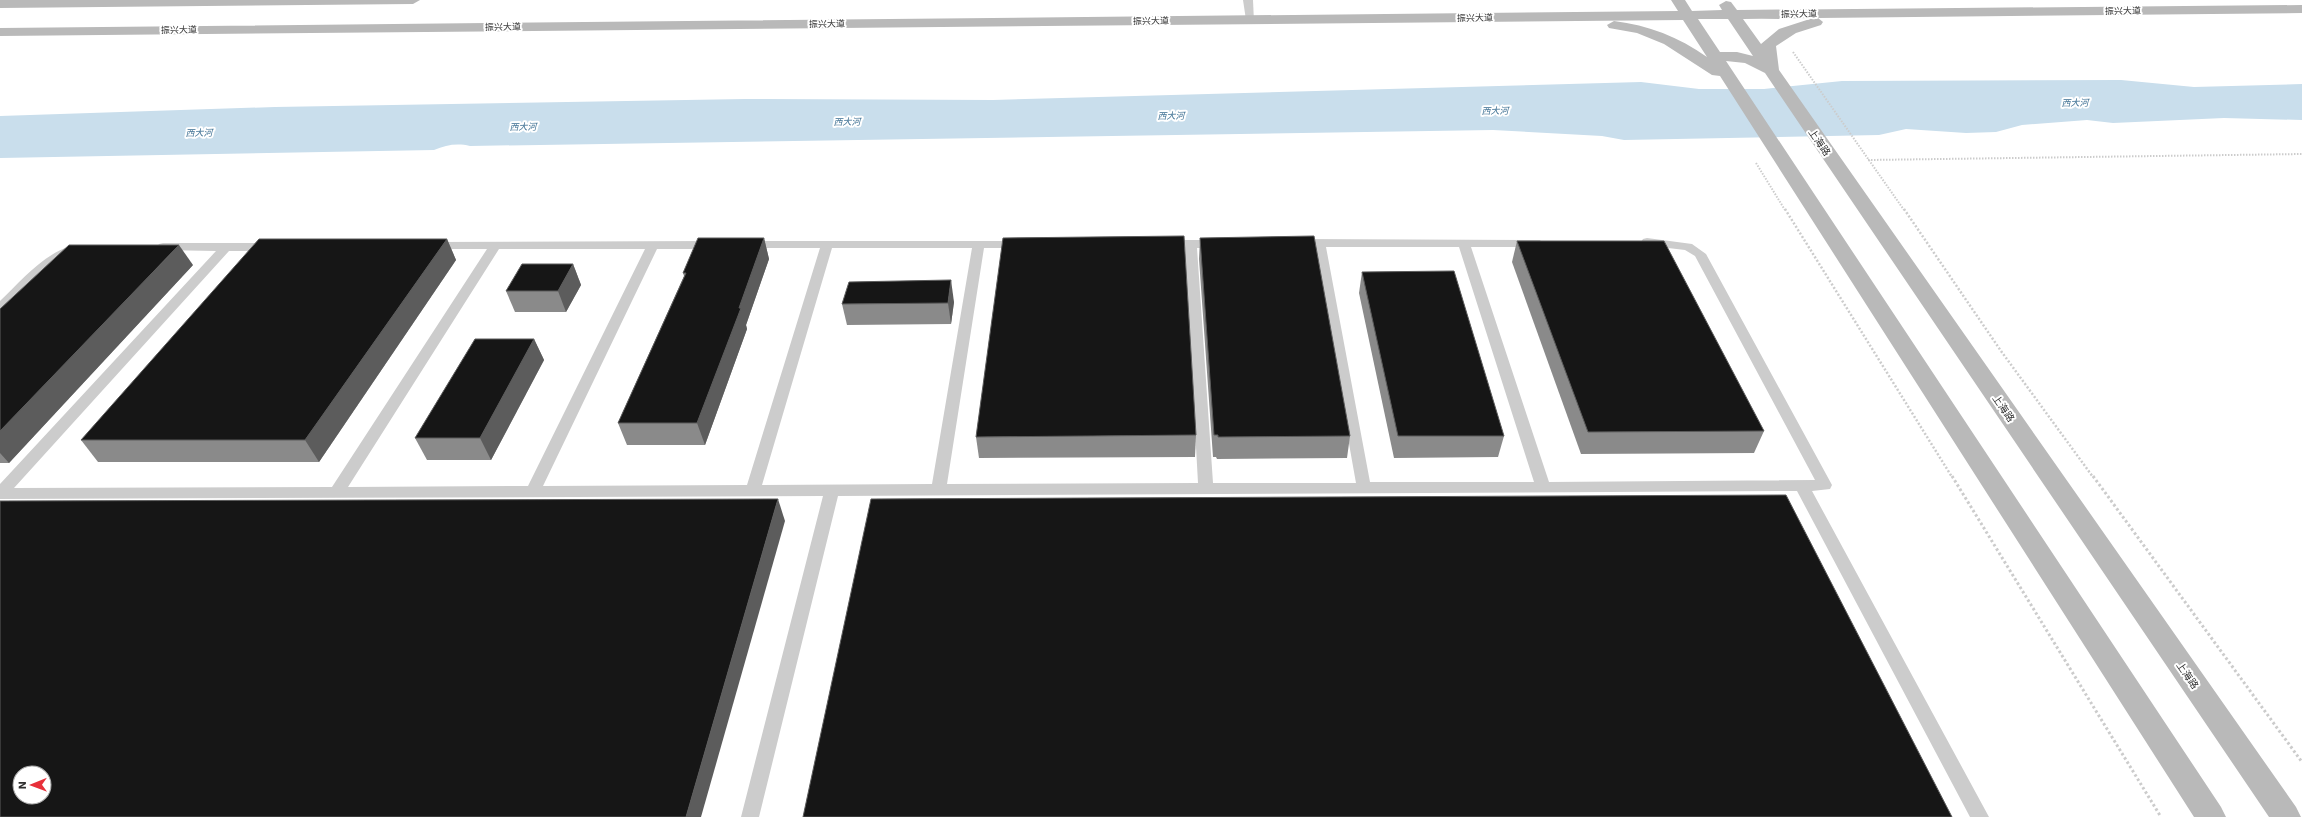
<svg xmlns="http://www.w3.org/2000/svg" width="2302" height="817" font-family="'Work Sans','Noto Sans SC',sans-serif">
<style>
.water{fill:#c9deec}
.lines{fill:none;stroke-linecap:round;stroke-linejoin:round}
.path-far2{stroke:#ccc;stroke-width:2;stroke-dasharray:1.5 1.5;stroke-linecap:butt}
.path-far1{stroke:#ccc;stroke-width:2.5;stroke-dasharray:2 2;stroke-linecap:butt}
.path{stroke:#ccc;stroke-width:3;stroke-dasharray:2.5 2.5;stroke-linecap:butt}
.lane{fill:#ccc;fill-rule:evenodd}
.secondary{fill:#b9b9b9;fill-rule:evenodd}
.wall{fill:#8a8a8a}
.shaded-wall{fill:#5c5c5c}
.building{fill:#161616;stroke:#5c5c5c;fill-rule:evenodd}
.labels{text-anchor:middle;stroke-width:4;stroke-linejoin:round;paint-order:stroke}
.far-street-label{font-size:9px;fill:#2f2f2f;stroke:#fff}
.far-water-label{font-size:9px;font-style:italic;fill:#3c6f92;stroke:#fff}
.street-label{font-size:10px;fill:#2f2f2f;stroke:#fff}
</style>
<rect width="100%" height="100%" fill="#fff"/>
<!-- water -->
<path class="water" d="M2121 80 2194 87 2302 84V120L2224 118 2113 123 2087 120 2022 125 1996 132 1966 133 1906 129 1879 135 1624 140 1602 136 1493 130 470 146C457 143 446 145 434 150L0 158V116L275 107 745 99 993 100 1641 82 1699 89H1764L1842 81Z"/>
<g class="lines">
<!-- path-far2 -->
<g class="path-far2">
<polyline points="1793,52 1904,210"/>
<polyline points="1868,160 2302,154"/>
<polyline points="1756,163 1785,210"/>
</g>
<!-- path-far1 -->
<g class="path-far1">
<polyline points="1785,209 1952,477"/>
<polyline points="1904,209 2001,351 2093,477"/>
</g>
<!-- path -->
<g class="path">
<polyline points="1952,476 2161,817"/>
<polyline points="2093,476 2302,762"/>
</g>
<!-- lane -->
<g class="lane">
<polygon points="1243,0 1253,0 1254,22 1246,20"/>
<path d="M1647 238 1692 244 1706 254 1832 485 1830 489 1812 491 1989 817H1970L1797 491 838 496 759 817H741L823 496 0 499V484L216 251 159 250 157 247 159 244 163 243H272L278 247 272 251H229L14 488 332 487 487 249H427L425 246 431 242 714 241 720 245 714 249H657L543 486 747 485 820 248H743L741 245 743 242 747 241H1024L1026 244 1020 248H984L947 484 1198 483 1185 248 1163 247 1161 244 1167 240H1218L1224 244 1218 248H1197L1213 483H1356L1314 247 1293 246 1291 243 1293 240 1297 239 1540 240 1542 243 1540 246 1536 247H1471L1549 482 1815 480 1695 256 1685 250 1643 245 1641 242 1643 239ZM1326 247H1459L1534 482H1370ZM832 248H972L932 484 762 485ZM499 249H645L528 486 348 487Z"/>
<path d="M74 245 78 246 80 249 78 252 55 263 5 311 0 312V301C22 280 44 253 74 245Z"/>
</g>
<!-- secondary -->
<g class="secondary">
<polygon points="0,0 420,0 413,4 0,8"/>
<path d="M1671 0H1685L1692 11 1722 10 1719 5 1726 1 1731 2 1737 10 2302 5V13L1818 18 1823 22 1821 25 1796 33 1776 46 1779 70 2296 807 2301 817H2269L1765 73 1745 63 1726 61 2221 807 2226 817H2194L1720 76 1712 75 1664 44 1637 33 1609 28 1607 25 1614 21C1648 25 1679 37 1707 57L1683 20 0 36V28L1678 11ZM1813 18 1779 29 1761 44 1743 19ZM1698 19H1728L1753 56 1737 52H1720Z"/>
</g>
</g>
<!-- wall -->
<g class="wall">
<polygon points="764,238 769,259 746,325 747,329 705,445 627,445 618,423 684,276 683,273"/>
<polygon points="1200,238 1350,436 1347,458 1217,459 1216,457 1213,457 1199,259"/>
<polygon points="447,239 456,260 319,462 98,462 81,440"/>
<polygon points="1517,241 1764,431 1754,453 1581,454 1512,262"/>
<polygon points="573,264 581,285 566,312 515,312 506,291"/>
<polygon points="193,265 9,463 0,463 0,309"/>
<polygon points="1362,272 1504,436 1498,457 1394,458 1359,293"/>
<polygon points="954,302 951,324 847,325 842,304"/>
<polygon points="534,339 544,360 491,460 427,460 415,438"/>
<polygon points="1196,435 1195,457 979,458 976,437"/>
</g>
<!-- shaded-wall -->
<g class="shaded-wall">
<polygon points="764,238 769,259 746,325 747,329 705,445 697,423"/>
<polygon points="447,239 456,260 319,462 305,440"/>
<polygon points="179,245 193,265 9,463 0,453 0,431"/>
<polygon points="573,264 581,285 566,312 558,291"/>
<polygon points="951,280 954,302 951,324 948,303"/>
<polygon points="534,339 544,360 491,460 480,438"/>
<polygon points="778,499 785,521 701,817 686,817"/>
</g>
<!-- building -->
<g class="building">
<polygon points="1184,236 1196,435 976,437 1003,238"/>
<polygon points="1314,236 1350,436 1218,437 1218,435 1214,435 1200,238"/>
<polygon points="698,238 764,238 739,308 741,308 697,423 618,423 686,273 683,273"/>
<polygon points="259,239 447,239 305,440 81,440"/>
<polygon points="1517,241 1664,241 1764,431 1588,432"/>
<polygon points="69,245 179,245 0,431 0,309"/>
<polygon points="522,264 573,264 558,291 506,291"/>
<polygon points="1454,271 1504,436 1398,436 1362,272"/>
<polygon points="951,280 948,303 842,304 849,282"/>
<polygon points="475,339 534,339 480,438 415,438"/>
<polygon points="1786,495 1952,817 803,817 871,499"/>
<path d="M778 499 686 817H0V501ZM20 773H44V797H20Z"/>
</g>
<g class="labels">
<!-- far-street labels -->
<g class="far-street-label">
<text transform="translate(2123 11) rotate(-1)" y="3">振兴大道</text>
<text transform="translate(1799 14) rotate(-1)" y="3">振兴大道</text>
<text transform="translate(1475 18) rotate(-1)" y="3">振兴大道</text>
<text transform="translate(1151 21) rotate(-1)" y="3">振兴大道</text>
<text transform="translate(827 24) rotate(-1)" y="3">振兴大道</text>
<text transform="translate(503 27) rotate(-1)" y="3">振兴大道</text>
<text transform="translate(179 30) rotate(-1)" y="3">振兴大道</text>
</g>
<!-- far-water labels -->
<g class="far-water-label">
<text transform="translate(2075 103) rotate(-1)" y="3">西大河</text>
<text transform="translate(1495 111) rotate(-1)" y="3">西大河</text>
<text transform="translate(1171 116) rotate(-1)" y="3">西大河</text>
<text transform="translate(847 122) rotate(-1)" y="3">西大河</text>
<text transform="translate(523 127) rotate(-1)" y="3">西大河</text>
<text transform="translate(199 133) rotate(-1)" y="3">西大河</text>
</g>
<!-- street labels -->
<g class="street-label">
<text transform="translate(1820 142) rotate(55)" y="4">上海路</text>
<text transform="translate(2004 408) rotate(55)" y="4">上海路</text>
<text transform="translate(2188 675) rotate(55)" y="4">上海路</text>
</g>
</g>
<!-- north arrow -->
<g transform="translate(32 785) rotate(269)"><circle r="19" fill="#ffffff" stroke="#acacac"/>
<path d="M0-3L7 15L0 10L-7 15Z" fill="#e7303a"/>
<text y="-6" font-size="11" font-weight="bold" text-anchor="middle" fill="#2f2f2f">N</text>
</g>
</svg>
